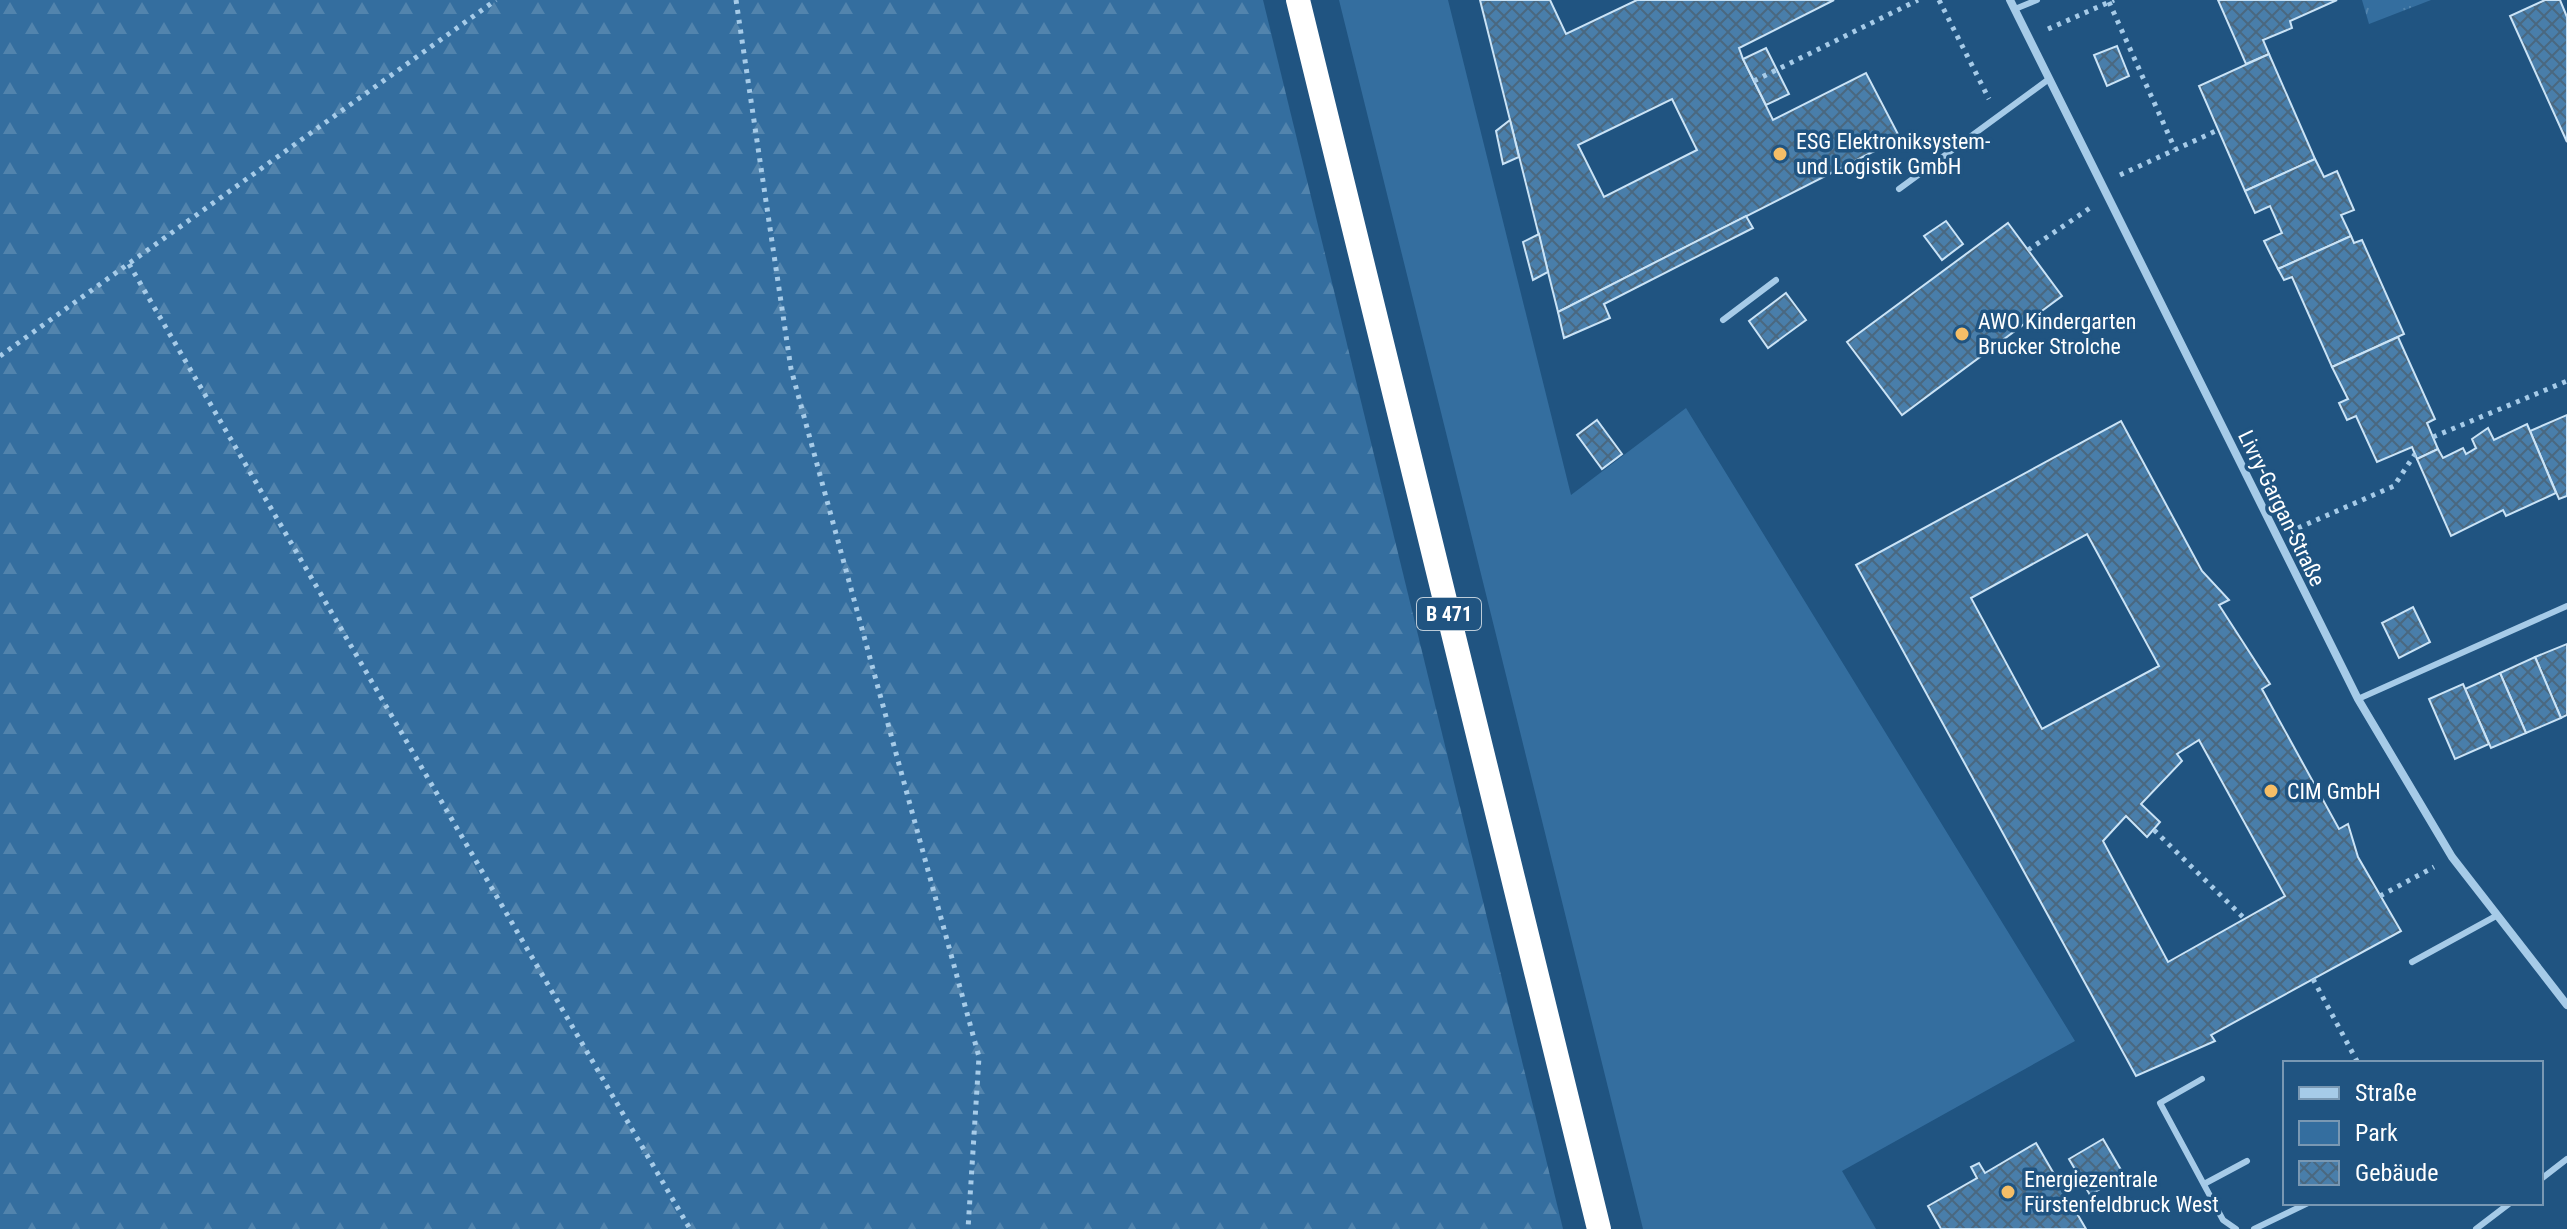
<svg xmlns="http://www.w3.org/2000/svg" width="2567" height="1229" font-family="'Roboto Condensed',sans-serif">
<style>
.green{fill:#346e9f}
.forest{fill:url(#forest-firs)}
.park{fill:url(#park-tufts)}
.building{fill:url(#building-cross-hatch);stroke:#cae3f6;stroke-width:2;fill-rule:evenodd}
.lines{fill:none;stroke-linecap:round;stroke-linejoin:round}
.path{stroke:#a6cbe8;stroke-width:5;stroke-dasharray:4 6;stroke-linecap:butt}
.lane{stroke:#a6cbe8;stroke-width:6}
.street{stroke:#a6cbe8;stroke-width:8}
.highway{stroke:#fff;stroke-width:24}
.poi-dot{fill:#f5be67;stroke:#205481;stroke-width:3}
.labels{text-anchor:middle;stroke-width:7;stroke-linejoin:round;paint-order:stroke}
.shield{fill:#205481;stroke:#bcccd9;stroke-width:2}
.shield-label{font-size:20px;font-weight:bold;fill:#fff}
.poi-label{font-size:22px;fill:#fff;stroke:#205481;text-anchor:start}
.street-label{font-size:22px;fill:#fff;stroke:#205481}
</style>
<defs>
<pattern id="forest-firs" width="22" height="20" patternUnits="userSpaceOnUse" patternTransform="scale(2)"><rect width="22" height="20" fill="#346e9f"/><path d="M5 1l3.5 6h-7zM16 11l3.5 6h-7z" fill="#5284ad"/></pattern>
<pattern id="park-tufts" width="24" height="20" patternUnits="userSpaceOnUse" patternTransform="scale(2)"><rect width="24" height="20" fill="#346e9f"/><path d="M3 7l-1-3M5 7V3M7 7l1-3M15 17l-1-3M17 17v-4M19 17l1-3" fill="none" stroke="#5284ad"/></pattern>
<pattern id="building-cross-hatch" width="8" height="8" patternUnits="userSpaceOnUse" patternTransform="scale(2)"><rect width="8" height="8" fill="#497eaa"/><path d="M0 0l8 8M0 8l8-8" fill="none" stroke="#4a6880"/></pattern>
</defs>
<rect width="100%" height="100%" fill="#205481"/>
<!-- green -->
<polygon class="green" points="1339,0 1448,0 1571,495 1686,408 2075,1041 1842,1171 1876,1229 1643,1229"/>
<!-- forest -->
<polygon class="forest" points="0,0 1263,0 1563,1229 0,1229"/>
<!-- park -->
<polygon class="park" points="2362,0 2431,0 2369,24"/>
<!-- building -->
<g class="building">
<path d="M1480 0H1550L1566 34 1637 0H1834L1739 48 1743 59 1773 120 1866 73 1900 138 1558 312ZM1672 99 1697 150 1604 197 1578 145Z"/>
<polygon points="2218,0 2337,0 2290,21 2292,28 2263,40 2269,54 2246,64"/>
<polygon points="2545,0 2560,0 2567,17 2567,142 2510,16"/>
<polygon points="2117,46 2129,76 2107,86 2094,55"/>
<polygon points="1766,48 1789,94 1766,105 1743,59"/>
<polygon points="2269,54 2315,159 2245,191 2199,86"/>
<polygon points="1510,120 1519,157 1503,164 1496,131"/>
<polygon points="2315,159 2324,177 2337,171 2354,210 2341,215 2351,236 2278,269 2264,241 2282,233 2270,206 2255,213 2245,191"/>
<polygon points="1746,216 1753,228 1604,304 1610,318 1564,338 1558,312"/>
<polygon points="1946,221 1963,244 1942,260 1924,236"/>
<polygon points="2008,223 2062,296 1902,415 1847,342"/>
<polygon points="1539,234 1548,272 1533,280 1523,242"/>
<polygon points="2351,236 2354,243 2362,240 2404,334 2332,367 2292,277 2284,280 2278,269"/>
<polygon points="1786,293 1806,320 1768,348 1749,321"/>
<polygon points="2398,337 2435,419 2427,423 2438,449 2417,459 2412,447 2377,462 2356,416 2347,420 2339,403 2348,399 2332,367"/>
<polygon points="2567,415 2567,496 2559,499 2530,431"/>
<polygon points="1597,420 1622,454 1602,469 1577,435"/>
<path d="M2121 421 2202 571 2229 600 2219 605 2270 684 2262 689 2339 829 2348 824 2358 857 2401 931 2211 1035 2215 1041 2136 1076 1856 565ZM2087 534 2159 666 2042 729 1971 598ZM2199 740 2285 896 2168 962 2103 841 2126 816 2147 837 2160 822 2141 804 2182 761 2177 754Z"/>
<polygon points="2527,424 2556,493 2506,516 2503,510 2451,536 2417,459 2438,449 2443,458 2463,448 2466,454 2476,448 2472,439 2488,428 2494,440"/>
<polygon points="2413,607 2430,642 2399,658 2382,623"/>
<polygon points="2567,644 2567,715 2561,718 2535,657"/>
<polygon points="2535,657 2561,718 2526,733 2500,673"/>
<polygon points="2500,673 2526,733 2491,748 2465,689"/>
<polygon points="2463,684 2489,744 2455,759 2429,699"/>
<polygon points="2103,1139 2124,1175 2090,1195 2069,1159"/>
<polygon points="2036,1143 2086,1229 1941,1229 1928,1206 1977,1178 1971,1167 1979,1163 1985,1173"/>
</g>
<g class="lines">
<!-- path -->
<g class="path">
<polyline points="736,0 791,369 979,1057 968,1229"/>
<polyline points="1939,0 1989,99"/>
<polyline points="2109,2 2175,149"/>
<polyline points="2048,29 2114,0"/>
<polyline points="1754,81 1918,0"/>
<polyline points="2120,175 2218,130"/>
<polyline points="2028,250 2090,208"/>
<polyline points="129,264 690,1229"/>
<polyline points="0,356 496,0"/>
<polyline points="2433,437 2567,381"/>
<polyline points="2298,528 2394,486 2415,454"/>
<polyline points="2154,830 2246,920"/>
<polyline points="2380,896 2434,867"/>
<polyline points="2313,979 2358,1063"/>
</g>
<!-- lane -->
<g class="lane">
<polyline points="2015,9 2037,0"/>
<polyline points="1899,189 2049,79"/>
<polyline points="1723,320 1776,280"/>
<polyline points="2358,699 2567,606"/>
<polyline points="2412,962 2496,916"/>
<polyline points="2202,1079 2160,1103 2223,1220 2236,1229"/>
<polyline points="2541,1179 2567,1159"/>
<polyline points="2204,1184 2247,1161"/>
<polyline points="2254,1229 2308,1203"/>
<polyline points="2476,1229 2510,1203"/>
</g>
<!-- street -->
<polyline class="street" points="2010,0 2358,699 2452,857 2567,1005"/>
<!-- highway -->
<polyline class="highway" points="1298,0 1599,1229"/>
</g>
<!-- markers -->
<g class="poi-dot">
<circle cx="1780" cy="154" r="8"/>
<circle cx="1962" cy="334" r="8"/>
<circle cx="2271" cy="791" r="8"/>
<circle cx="2008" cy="1192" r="8"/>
</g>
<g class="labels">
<!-- shield labels -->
<rect class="shield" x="1417" y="598" width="64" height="32" rx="6"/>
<g class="shield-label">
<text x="1449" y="621">B 471</text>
</g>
<!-- poi labels -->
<g class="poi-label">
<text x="1796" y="149">ESG Elektroniksystem-<tspan x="1796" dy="25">und Logistik GmbH</tspan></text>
<text x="1978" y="329">AWO Kindergarten<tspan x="1978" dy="25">Brucker Strolche</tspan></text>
<text x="2287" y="799">CIM GmbH</text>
<text x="2024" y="1187">Energiezentrale<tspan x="2024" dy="25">Fürstenfeldbruck West</tspan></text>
</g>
<!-- street labels -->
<g class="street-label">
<text transform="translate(2282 508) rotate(64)" y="8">Livry-Gargan-Straße</text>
</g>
</g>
<!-- legend -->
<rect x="2283" y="1061" width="260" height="144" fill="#205481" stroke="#7998b3" stroke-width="2"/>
<rect x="2299" y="1087" width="40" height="12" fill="#a6cbe8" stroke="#7998b3" stroke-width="2"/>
<text x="2355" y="1101" font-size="24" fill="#ffffff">Straße</text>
<rect x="2299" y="1121" width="40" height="24" fill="#346e9f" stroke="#7998b3" stroke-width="2"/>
<text x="2355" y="1141" font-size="24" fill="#ffffff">Park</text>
<rect x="2299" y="1161" width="40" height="24" fill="url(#building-cross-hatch)" stroke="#7998b3" stroke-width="2"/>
<text x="2355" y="1181" font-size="24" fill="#ffffff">Gebäude</text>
</svg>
